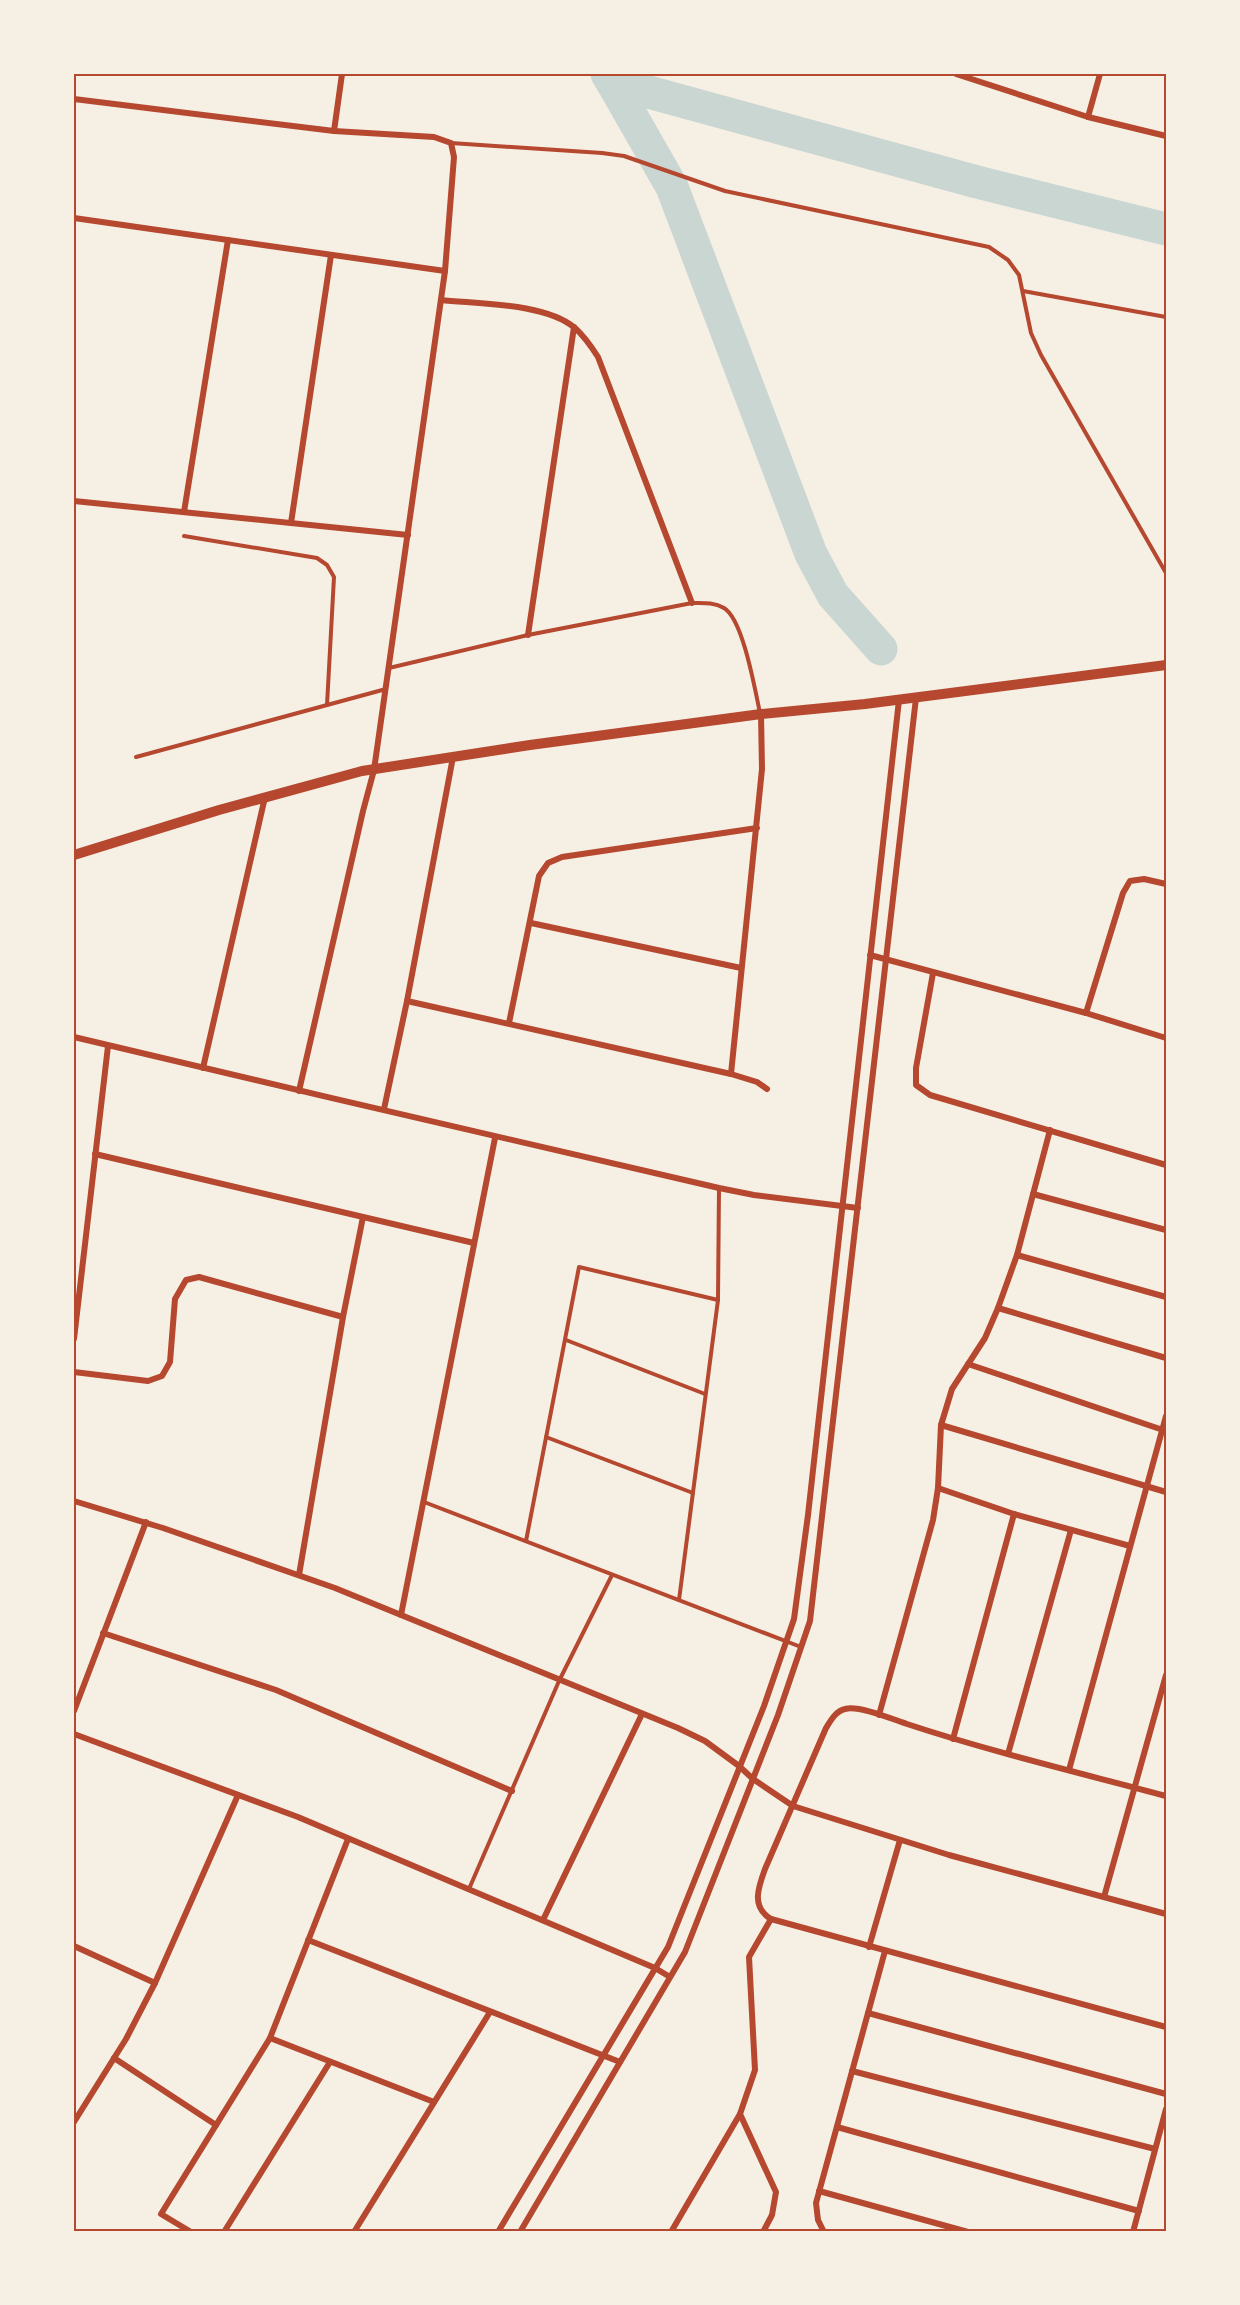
<svg xmlns="http://www.w3.org/2000/svg" width="1240" height="2305" font-family="Manrope,sans-serif">
<style>
.lines{fill:none;stroke-linecap:round;stroke-linejoin:round}
.river{stroke:#c9d6d2;stroke-width:33}
.service{stroke:#b5482f;stroke-width:4}
.minor{stroke:#b5482f;stroke-width:6}
.tertiary{stroke:#b5482f;stroke-width:10}
.neatline{fill:none;stroke:#b5482f;stroke-width:2}
</style>
<rect width="100%" height="100%" fill="#f6efe4"/>
<g class="lines">
<!-- river -->
<g class="river">
<polyline points="607,74 612,82 977,182 1166,229"/>
<polyline points="612,82 672,187 811,554 833,595 881,649"/>
</g>
<!-- service -->
<g class="service">
<polyline points="451,143 602,153 624,156 725,191 989,247 1008,260 1019,275 1031,333 1041,355 1166,573"/>
<polyline points="1023,291 1166,317"/>
<polyline points="184,536 317,558 327,565 334,577 327,705"/>
<path d="M389 668 528 635 692 603C703 603 714 602 724 608 743 619 755 690 760 713"/>
<polyline points="136,757 386,689"/>
<polyline points="566,1340 705,1394"/>
<polyline points="546,1437 693,1493"/>
<polyline points="424,1502 801,1647"/>
<polyline points="526,1541 579,1267 718,1300"/>
<polyline points="679,1600 718,1300 719,1188"/>
<polyline points="469,1889 559,1681 612,1575"/>
</g>
<!-- minor -->
<g class="minor">
<polyline points="956,74 1088,117 1166,136"/>
<polyline points="74,99 334,131 434,137 451,143 454,157 445,271 374,770 363,811 299,1091"/>
<polyline points="1088,117 1100,74"/>
<polyline points="334,131 342,74"/>
<polyline points="74,218 445,271"/>
<path d="M441 300C479 304 546 303 575 328 584 336 591 346 598 357L692 603"/>
<polyline points="74,501 408,535"/>
<polyline points="184,512 228,240"/>
<polyline points="291,523 331,255"/>
<polyline points="528,635 574,327"/>
<polyline points="531,923 741,968"/>
<polyline points="870,955 1086,1013 1166,1038"/>
<polyline points="933,973 916,1068 916,1085 930,1095 1166,1165"/>
<polyline points="407,1001 731,1074 757,1082 767,1089"/>
<polyline points="1086,1013 1123,893 1130,881 1144,879 1166,884"/>
<polyline points="509,1023 539,876 548,863 562,857 757,828"/>
<path d="M74 1037C289 1088 503 1139 719 1188L754 1195 858 1208"/>
<polyline points="203,1068 265,797"/>
<polyline points="731,1074 762,769 761,714"/>
<polyline points="384,1109 407,1001 453,757"/>
<polyline points="95,1154 474,1243"/>
<polyline points="1033,1194 1166,1230"/>
<polyline points="1017,1255 1166,1297"/>
<polyline points="998,1308 1166,1358"/>
<polyline points="74,1339 108,1046"/>
<polyline points="968,1364 1163,1430"/>
<polyline points="74,1372 148,1381 162,1376 170,1362 175,1299 186,1280 199,1277 343,1317"/>
<polyline points="941,1425 1166,1492"/>
<polyline points="938,1488 1014,1514 1130,1546"/>
<polyline points="74,1501 163,1528 335,1588 678,1728 705,1741 739,1766 753,1779 793,1806 949,1855 1166,1914"/>
<polyline points="299,1575 343,1317 363,1217"/>
<polyline points="401,1615 495,1138"/>
<polyline points="103,1633 276,1690 512,1791"/>
<polyline points="74,1711 146,1522"/>
<polyline points="879,1715 933,1520 938,1488 941,1425 952,1389 985,1338 998,1308 1017,1255 1050,1130"/>
<polyline points="74,1734 298,1817 655,1968 670,1977"/>
<polyline points="953,1739 1014,1514"/>
<polyline points="1008,1754 1071,1530"/>
<polyline points="1069,1770 1166,1416"/>
<path d="M1166 1796C1080 1773 992 1752 907 1724 892 1719 859 1705 845 1709 836 1711 831 1720 826 1728L765 1869C758 1888 751 1907 771 1919L1166 2027"/>
<polyline points="1104,1897 1166,1675"/>
<polyline points="543,1920 642,1714"/>
<polyline points="308,1940 620,2062"/>
<polyline points="74,1946 155,1983"/>
<polyline points="869,1947 900,1840"/>
<polyline points="868,2013 1166,2094"/>
<polyline points="270,2038 434,2102"/>
<polyline points="114,2058 216,2125"/>
<polyline points="852,2071 1155,2149"/>
<polyline points="74,2122 126,2039 155,1983 238,1795"/>
<polyline points="837,2127 1139,2211"/>
<polyline points="819,2191 968,2232"/>
<polyline points="191,2232 161,2214 270,2038 348,1839"/>
<polyline points="224,2232 330,2062"/>
<polyline points="354,2232 490,2012"/>
<polyline points="498,2232 668,1947 764,1706 794,1619 808,1515 899,700"/>
<polyline points="520,2232 685,1952 778,1715 810,1621 916,698"/>
<polyline points="671,2232 740,2114"/>
<polyline points="763,2232 772,2215 776,2192 740,2114 755,2070 749,1957 771,1919"/>
<polyline points="824,2232 818,2220 816,2203 885,1951"/>
<polyline points="1133,2232 1166,2109"/>
</g>
<!-- tertiary -->
<polyline class="tertiary" points="74,855 219,810 362,771 530,745 761,714 865,704 1166,665"/>
</g>
<!-- border -->
<rect width="1240" height="2305" fill="none" stroke="#f6efe4" stroke-width="150"/>
<rect x="75" y="75" width="1090" height="2155" class="neatline"/>
</svg>
